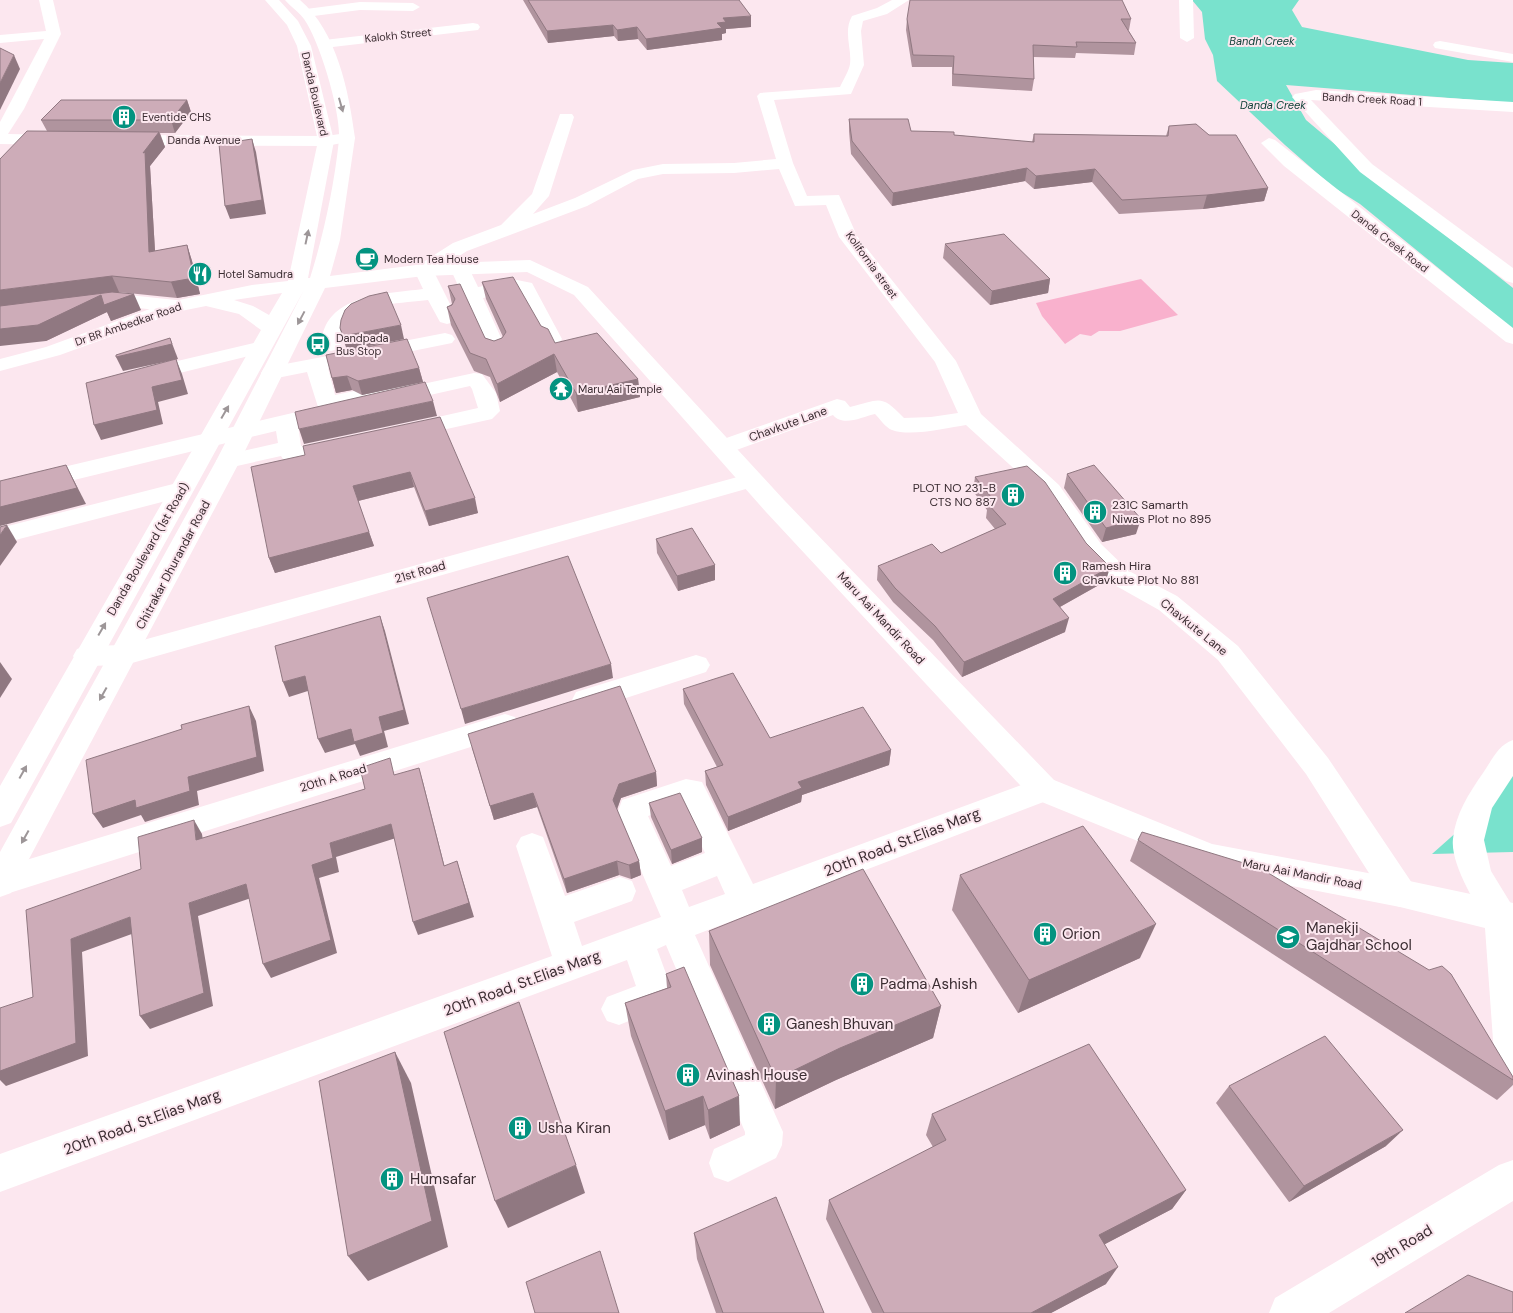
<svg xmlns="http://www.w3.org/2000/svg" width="1513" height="1313" font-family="'DM Sans',sans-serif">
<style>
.green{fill:#f9b1cd}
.water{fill:#79e2cd}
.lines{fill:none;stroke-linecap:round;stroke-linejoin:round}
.street{fill:#fff;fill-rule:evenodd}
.secondary{fill:#fff;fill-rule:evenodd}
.wall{fill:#b0949e}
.shaded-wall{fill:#907881}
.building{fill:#cdacb8;stroke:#907881}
.oneway{fill:#9d9698}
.labels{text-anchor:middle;stroke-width:4;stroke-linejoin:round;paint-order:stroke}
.far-street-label{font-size:11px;fill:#3b2d32;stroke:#fce7ef}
.far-water-label{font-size:11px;font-style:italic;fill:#104138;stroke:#fce7ef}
.far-poi-label{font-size:11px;fill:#3b2d32;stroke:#fce7ef;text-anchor:start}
.street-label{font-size:12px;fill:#3b2d32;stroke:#fce7ef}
.poi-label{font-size:12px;fill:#3b2d32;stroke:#fce7ef;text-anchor:start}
.near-street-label{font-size:15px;fill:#3b2d32;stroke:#fce7ef}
.near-poi-label{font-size:15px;fill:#3b2d32;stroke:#fce7ef;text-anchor:start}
</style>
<rect width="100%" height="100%" fill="#fce7ef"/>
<!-- green -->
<polygon class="green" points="1141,279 1178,315 1120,331 1099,331 1091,336 1080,334 1065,344 1042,316 1036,303"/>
<!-- water -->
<g class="water">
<polygon points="1192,0 1299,0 1292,10 1302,27 1468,60 1513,63 1513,103 1286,85 1306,120 1405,203 1513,288 1513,329 1360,204 1333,187 1285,145 1217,81 1213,55 1205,39 1202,12"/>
<polygon points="1513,770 1513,852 1432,854 1477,814"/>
</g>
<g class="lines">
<!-- street -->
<g class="street">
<polygon points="39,0 53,0 61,34 24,109 8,134 56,135 64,140 56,145 0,144 0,122 44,39 0,43 0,35 46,31"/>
<path d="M892 0H909L887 14 863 21 861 31 864 65 851 94 774 100 793 163 807 196 839 195 857 236 956 361 981 414 1059 485 1101 544 1129 571 1177 596 1238 646 1328 758 1412 883 1416 893 1412 903 1400 907 1388 903 1306 774 1218 660 1159 610 1111 583 1083 556 1043 495 966 425C947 428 910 437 892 430 886 428 880 419 875 414 862 417 843 427 833 415L731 452 723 454 715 452 712 447 715 442 837 399 845 401 850 407C881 399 881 394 904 418L931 417 958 413 935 362 839 237 826 205 795 206 779 169 734 173 663 174 638 179 587 206 467 251 434 272 457 318 454 322 447 324 440 322 428 300C406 303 360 303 347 323 342 332 344 342 338 349L331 351 324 349 321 345C324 294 384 294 423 289L414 270 417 266 453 243 501 225 532 194 560 114H572L574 117 549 196 533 214 575 198 633 170 663 164 734 163 776 159 757 96 760 93 840 87C843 80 849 71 850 64 852 48 843 32 852 16L877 8Z"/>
<polygon points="1179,0 1193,0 1194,38 1187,42 1180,38"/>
<polygon points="360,2 413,3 420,7 413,11 360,10 306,17 299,13 306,9"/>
<polygon points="473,23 478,24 480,27 478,30 324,48 317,44 324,40"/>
<polygon points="1440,41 1513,54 1513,62 1435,48 1433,45 1435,42"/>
<polygon points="1316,90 1513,102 1513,112 1311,100 1372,164 1513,268 1513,283 1506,281 1360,172 1292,97 1295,94"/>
<polygon points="347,133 353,135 355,138 353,141 326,146 124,145 116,140 124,135 326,136"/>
<polygon points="1269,138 1275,140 1513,328 1513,344 1506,342 1284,166 1261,143"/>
<polygon points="460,262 467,264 478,287 517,280 532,283 562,339 559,343 552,345 545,343 517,292 483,298 507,351 504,355 497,357 490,355 450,268 453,264"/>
<polygon points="119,294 176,300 183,302 186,306 183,310 176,312 119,306 101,308 94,306 91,302 94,298"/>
<polygon points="445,333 452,335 455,339 452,343 373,359 366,357 363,353 366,349 373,347"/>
<polygon points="262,341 269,343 272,347 269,351 143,382 135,381 132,376 135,371"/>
<polygon points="333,355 340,357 344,361 340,365 328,368 335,395 408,380 416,381 418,385 474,373 482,374 496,393 500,411 492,419 406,438 398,436 395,431 398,426 478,408 472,389 470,386 390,404 382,402 380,398 342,406 345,410 342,415 298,425 301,446 342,438 350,440 353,445 350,450 299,461 283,459 281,456 228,468 220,466 216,461 220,456 278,443 276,431 0,498 0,482 318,407 307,372 272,379 264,378 261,373 264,368"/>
<polygon points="752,473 760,475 764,480 760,485 125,665 87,666 77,663 73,656 77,649 87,646 125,645"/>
<polygon points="181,482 189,485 193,490 189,495 0,544 0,528"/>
<polygon points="696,655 706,658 710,665 706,672 586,711 576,708 572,700 576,692"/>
<polygon points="505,714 515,717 519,725 515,733 0,896 0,868"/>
<path d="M1513 740V776L1492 808 1484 840 1491 871 1513 907V927L1501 932 1489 927C1477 906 1450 864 1453 839 1455 815 1469 793 1483 773 1492 760 1498 745 1513 740Z"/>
<path d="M1043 777 1054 780 1058 789 1054 798 695 935 783 1132 782 1145 776 1158 728 1182 714 1177 709 1163 714 1149 745 1135V1132L666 945 657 949 668 979 673 981 678 992 673 1003 619 1025 607 1021 601 1009 607 997 636 986 627 960 0 1192V1154L552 956 516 846 521 837 532 833 543 837 565 896 620 877 632 881 636 891 632 901 574 922 582 946 661 917 617 815 622 800 686 779 702 782 753 884ZM682 805 705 853 671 866 648 816ZM717 876 725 894 689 907 682 890Z"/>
<polygon points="1513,1160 1513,1201 1329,1313 1269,1313 1275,1298 1499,1165"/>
</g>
<!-- secondary -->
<path class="secondary" d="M265 0H279L298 21 311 46 334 141 308 278H310C324 234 334 186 339 140 341 112 320 42 304 19 299 12 291 7 285 0H300C337 31 349 92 355 138L340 240 330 276 424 264 530 260 588 287 784 500 1054 780 1212 844 1400 879 1513 903V1086L1500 1080 1495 1068 1485 928 1400 907 1209 870 1032 798 766 512 574 295 527 272 424 276 325 288 240 461 11 893 0 897V852L216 461 304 290 11 823 0 827V786L261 330 239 314 206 306 181 311 60 355 0 371V359L46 347 169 302 252 285 288 281 318 141 297 46 287 25ZM282 293 269 315 253 306 234 300Z"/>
</g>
<!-- wall -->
<g class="wall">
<polygon points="523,0 739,0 751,27 726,29 726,33 722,34 722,40 647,50 638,39 618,41 614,36 548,43"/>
<polygon points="907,19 1131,19 1129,30 1128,30 1136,43 1134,55 1076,53 1075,58 1033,57 1034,79 1032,91 952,86 952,67 912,67 906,30"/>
<polygon points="187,100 191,112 175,133 160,133 165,147 150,166 155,251 187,245 192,261 200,294 177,298 118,292 141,310 111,321 107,312 46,341 47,131 41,120"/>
<polygon points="849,119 911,131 1032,142 1034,134 1166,136 1169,126 1268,188 1264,201 1203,209 1119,214 1092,182 1034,189 1025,181 892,206 851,154 849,131"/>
<polygon points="945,244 1050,279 1048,293 990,305 943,258"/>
<polygon points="482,282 541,326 555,343 638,379 640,397 578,412 557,372 500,402 490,377 474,371 451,325 447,307 452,304 448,286 485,338 494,341 502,338 503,337 486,299"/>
<polygon points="340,328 404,339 347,350 344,342"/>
<polygon points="326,355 419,368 423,382 362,395 352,390 336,393"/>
<polygon points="440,417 478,513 429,526 414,487 358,501 374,546 275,573 269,558 305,455"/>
<polygon points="1067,474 1136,534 1102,542 1064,488"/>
<polygon points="975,477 1106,581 1060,607 1065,632 962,677 933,640 893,602 877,580 878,566 941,553 995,529 986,518 987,510 973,491"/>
<polygon points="656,539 715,565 715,580 678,591 657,553"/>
<polygon points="683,689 770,738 891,750 889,765 802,795 801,802 728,831 706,785 705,771 717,767 684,704"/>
<polygon points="472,748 656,772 657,786 621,798 617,810 639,861 641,875 631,879 619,875 567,893 537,807 494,820"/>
<polygon points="649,803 702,838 702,852 672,864 651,817"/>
<polygon points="1138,840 1513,1077 1513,1085 1497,1100 1130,861"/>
<polygon points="960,875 1140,958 1018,1013 952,910"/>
<polygon points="709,931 941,1006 933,1038 836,1080 775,1109 710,965"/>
<polygon points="666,974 740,1125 710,1139 705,1125 669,1140 631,1036 625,1003 667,988"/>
<polygon points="1229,1086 1386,1146 1289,1202 1216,1103"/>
<polygon points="932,1114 1186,1190 1172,1209 1105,1244 1106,1284 1051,1313 872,1313 826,1219 829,1200 933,1147 926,1135"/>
<polygon points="694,1233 824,1313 716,1313 697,1259"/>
</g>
<!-- shaded-wall -->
<g class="shaded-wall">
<polygon points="751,16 751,27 726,29 726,33 722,34 722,40 647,50 646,39 717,23 723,18"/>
<polygon points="613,25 614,36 548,43 547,31"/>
<polygon points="637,27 638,39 618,41 617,30"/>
<polygon points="14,55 20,69 0,110 0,83"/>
<polygon points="187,100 191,112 175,133 171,120"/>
<polygon points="159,132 165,147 150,166 156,268 149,252 143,153"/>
<polygon points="252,139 256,152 266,214 230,219 225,206"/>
<polygon points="1027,168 1025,181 892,206 893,193"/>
<polygon points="1095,169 1092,182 1034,189 1036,176"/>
<polygon points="1268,188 1264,201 1203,209 1207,195"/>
<polygon points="187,245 192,261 200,294 177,298 171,282"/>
<polygon points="112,276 119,292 0,307 0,290"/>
<polygon points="1050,279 1048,293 990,305 992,291"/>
<polygon points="134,294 141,310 111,321 107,312 46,341 0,346 0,329 101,295"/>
<polygon points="401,325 404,339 347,350 343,336"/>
<polygon points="170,338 178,359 123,371 116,357"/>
<polygon points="554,354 557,372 500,402 497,384"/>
<polygon points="176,359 182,374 188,394 158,402 163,424 101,440 94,425 152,387"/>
<polygon points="419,368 423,382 362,395 358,381"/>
<polygon points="347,376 352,390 336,393 332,378"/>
<polygon points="638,379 640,397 578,412 576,393"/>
<polygon points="433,401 437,416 304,444 299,429"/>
<polygon points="66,465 86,504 0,526 0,507"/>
<polygon points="410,472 414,487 358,501 353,486"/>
<polygon points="475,498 478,513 429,526 425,511"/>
<polygon points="1141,519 1136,534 1102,542 1106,528"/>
<polygon points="7,525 17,542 0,566 0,535"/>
<polygon points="369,532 374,546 275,573 269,558"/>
<polygon points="715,565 715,580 678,591 677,576"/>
<polygon points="1110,567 1106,581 1049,613 1053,599"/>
<polygon points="380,616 385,631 409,724 384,731 388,747 360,756 355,744 325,753 318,739 379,717"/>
<polygon points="1069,618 1065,632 962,677 964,662"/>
<polygon points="0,662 12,679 0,698"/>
<polygon points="611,664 613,678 465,724 461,709"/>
<polygon points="305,676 311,690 289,697 283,682"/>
<polygon points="249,706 256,721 264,771 197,791 199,805 145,822 141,815 103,828 93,814 188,777"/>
<polygon points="891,750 889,765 802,795 801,802 728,831 728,817 798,782"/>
<polygon points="419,768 423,782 448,880 444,866"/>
<polygon points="656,772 657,786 621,798 615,814 613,800 619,784"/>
<polygon points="533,793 537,807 494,820 490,806"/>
<polygon points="194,820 202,834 205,854 196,840"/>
<polygon points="391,824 396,838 336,857 339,872 319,878 337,953 271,978 263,964 312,865 330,843"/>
<polygon points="702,838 702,852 672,864 671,850"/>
<polygon points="457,861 474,917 418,935 413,922"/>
<polygon points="617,861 619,875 567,893 564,879"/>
<polygon points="639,861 641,875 631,879 629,865"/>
<polygon points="246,884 254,897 198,916 213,1006 150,1029 140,1016 189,903"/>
<polygon points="130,917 140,931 82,952 88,1056 6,1086 0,1080 0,1071 71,939"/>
<polygon points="1156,924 1140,958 1018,1013 1029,980"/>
<polygon points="941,1006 933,1038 836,1080 775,1109 776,1079 840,1048"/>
<polygon points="395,1052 411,1083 448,1247 368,1281 348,1256"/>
<polygon points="703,1096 705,1125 669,1140 665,1111"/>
<polygon points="739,1096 740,1125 710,1139 708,1110"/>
<polygon points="1403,1130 1386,1146 1289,1202 1304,1186"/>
<polygon points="576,1165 585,1193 508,1228 495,1201"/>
<polygon points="1186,1190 1172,1209 1088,1253 1099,1235"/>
<polygon points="1118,1267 1106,1284 1051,1313 1031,1313"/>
</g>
<!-- building -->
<g class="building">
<polygon points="528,0 739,0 751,16 723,18 726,22 717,23 722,28 646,39 637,27 617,30 613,25 547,31"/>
<polygon points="910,0 1122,0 1131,19 1121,19 1136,43 1076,42 1077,47 1033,45 1034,79 953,74 954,56 913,55 907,19"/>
<polygon points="0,48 14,55 0,83"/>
<polygon points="61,100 187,100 171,120 41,120"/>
<polygon points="849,119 908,119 911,131 954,132 954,135 1034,142 1034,134 1168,136 1169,126 1196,124 1209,135 1236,135 1268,188 1207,195 1122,200 1095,169 1036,176 1027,168 893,193 852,141"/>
<polygon points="27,131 159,132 143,153 145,152 149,252 187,245 194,278 171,282 112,276 0,290 0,159"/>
<polygon points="252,139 262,200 225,206 219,144"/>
<polygon points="1004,234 1050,279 992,291 945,244"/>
<polygon points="513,277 541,326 548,329 555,343 597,333 638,379 576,393 554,354 497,384 486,359 470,353 447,307 452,305 455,299 448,286 460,284 485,338 494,341 502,338 506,332 482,282"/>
<polygon points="112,292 134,294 104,305 101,295 38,325 0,329 0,306"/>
<polygon points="387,292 401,325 343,336 340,328 341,320 345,310 351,304 369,296"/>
<polygon points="170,338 172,344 116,357 116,355"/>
<polygon points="407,339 419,368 358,381 347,376 332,378 326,355"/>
<polygon points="176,359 182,380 152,387 157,410 94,425 86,383"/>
<polygon points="425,382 433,401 299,429 295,412"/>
<polygon points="440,417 475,498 425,511 410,472 353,486 369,532 269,558 251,467 305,455 303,446"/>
<polygon points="66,465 77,488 0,507 0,481"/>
<polygon points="1094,465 1141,519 1106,528 1067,474"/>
<polygon points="1027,466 1045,482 1086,543 1110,567 1053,599 1069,618 964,662 935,626 895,588 878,566 932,544 941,553 1006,524 988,504 995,502 975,477"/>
<polygon points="7,525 0,535 0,527"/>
<polygon points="692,528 715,565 677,576 656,539"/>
<polygon points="568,556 611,664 461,709 427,598"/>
<polygon points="380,616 404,710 379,717 383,733 354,742 351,729 318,739 305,676 283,682 275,646"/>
<polygon points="733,673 770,738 863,707 891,750 798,782 802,788 728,817 705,771 723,765 683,689"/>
<polygon points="620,686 656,772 619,784 613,800 639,861 629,865 617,861 564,879 533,793 490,806 468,734"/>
<polygon points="249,706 257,757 188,777 190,791 136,808 135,800 93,814 86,760 182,729 181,725"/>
<polygon points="390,758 394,775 419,768 444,866 457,861 469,903 413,922 391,824 330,843 333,858 312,865 331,940 263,964 246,884 189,903 204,993 140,1016 130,917 71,939 76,1043 0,1071 0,1008 33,997 26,910 141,869 138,837 194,820 196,840 365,789 360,768"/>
<polygon points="680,793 702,838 671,850 649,803"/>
<polygon points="1083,826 1156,924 1029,980 960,875"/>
<polygon points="1142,832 1260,868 1429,970 1442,966 1451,974 1513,1077 1513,1080 1138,840"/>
<polygon points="863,869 941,1006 840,1048 776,1079 709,931"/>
<polygon points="684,967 739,1096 708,1110 703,1096 665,1111 625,1003 671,987 666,974"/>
<polygon points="519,1002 576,1165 495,1201 444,1032"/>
<polygon points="1325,1036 1403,1130 1304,1186 1229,1086"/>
<polygon points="1089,1044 1186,1190 1099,1235 1118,1267 1031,1313 884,1313 829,1200 946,1140 932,1114"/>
<polygon points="395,1052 432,1221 348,1256 319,1081"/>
<polygon points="776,1197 824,1313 723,1313 694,1233"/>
<polygon points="600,1251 619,1313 535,1313 526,1282"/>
<polygon points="1468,1275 1513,1292 1513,1313 1405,1313"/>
</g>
<!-- one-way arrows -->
<defs><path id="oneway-solid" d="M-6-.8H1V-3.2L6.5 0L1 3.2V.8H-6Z" transform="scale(1.25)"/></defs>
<g class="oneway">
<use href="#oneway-solid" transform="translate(341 105) rotate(74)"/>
<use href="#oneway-solid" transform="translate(307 237) rotate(-78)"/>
<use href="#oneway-solid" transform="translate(301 318) rotate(118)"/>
<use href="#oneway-solid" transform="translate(225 412) rotate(-60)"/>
<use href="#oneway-solid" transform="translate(102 629) rotate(-60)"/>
<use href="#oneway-solid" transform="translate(103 694) rotate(119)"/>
<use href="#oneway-solid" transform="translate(23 772) rotate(-61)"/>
<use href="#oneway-solid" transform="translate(25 837) rotate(119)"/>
</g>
<!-- icons -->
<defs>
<g id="building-disc" transform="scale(1.25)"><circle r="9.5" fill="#039380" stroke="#fce7ef"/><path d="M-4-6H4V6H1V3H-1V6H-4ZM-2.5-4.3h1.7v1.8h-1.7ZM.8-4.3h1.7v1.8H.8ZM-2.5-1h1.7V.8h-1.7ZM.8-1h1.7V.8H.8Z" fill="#fff"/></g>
<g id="cafe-disc" transform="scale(1.25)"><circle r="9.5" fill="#039380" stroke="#fce7ef"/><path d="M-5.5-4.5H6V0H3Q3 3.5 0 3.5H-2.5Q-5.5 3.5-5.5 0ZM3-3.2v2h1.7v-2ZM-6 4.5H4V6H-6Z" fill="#fff"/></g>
<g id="restaurant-disc" transform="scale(1.25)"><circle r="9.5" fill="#039380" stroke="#fce7ef"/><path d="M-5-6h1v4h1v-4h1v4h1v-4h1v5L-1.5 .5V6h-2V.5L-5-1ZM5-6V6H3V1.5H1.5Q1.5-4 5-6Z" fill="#fff"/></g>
<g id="bus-disc" transform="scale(1.25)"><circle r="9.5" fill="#039380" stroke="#fce7ef"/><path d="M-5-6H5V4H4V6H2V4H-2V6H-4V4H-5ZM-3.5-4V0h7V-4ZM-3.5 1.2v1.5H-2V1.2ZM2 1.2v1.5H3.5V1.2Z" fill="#fff"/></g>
<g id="temple-disc" transform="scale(1.25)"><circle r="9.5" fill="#039380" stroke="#fce7ef"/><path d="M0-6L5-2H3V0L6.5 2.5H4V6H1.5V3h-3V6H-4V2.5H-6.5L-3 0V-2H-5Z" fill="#fff"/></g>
<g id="school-disc" transform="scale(1.25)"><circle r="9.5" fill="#039380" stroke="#fce7ef"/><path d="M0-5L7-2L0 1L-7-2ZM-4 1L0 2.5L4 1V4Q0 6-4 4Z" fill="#fff"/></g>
</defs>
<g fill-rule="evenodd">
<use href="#building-disc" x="124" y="117"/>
<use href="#cafe-disc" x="367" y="259"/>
<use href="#restaurant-disc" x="200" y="274"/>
<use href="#bus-disc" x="318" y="344"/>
<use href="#temple-disc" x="561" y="389"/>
<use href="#building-disc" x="1013" y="495"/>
<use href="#building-disc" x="1095" y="512"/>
<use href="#building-disc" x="1065" y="573"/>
<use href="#building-disc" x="1045" y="934"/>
<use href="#school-disc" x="1288" y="937"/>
<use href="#building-disc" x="862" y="984"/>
<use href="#building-disc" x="769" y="1024"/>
<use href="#building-disc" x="688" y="1075"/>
<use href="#building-disc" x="520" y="1128"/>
<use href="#building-disc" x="392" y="1179"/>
</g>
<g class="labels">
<!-- far-street labels -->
<g class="far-street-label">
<text transform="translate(398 35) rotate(-6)" y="4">Kalokh Street</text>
<text transform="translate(315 94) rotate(77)" y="4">Danda Boulevard</text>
<text transform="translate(1372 99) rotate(3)" y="4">Bandh Creek Road 1</text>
<text x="204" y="144">Danda Avenue</text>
<text transform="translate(1390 241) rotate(38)" y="4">Danda Creek Road</text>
<text transform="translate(872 265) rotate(54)" y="4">Kolifornia street</text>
<text transform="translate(128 324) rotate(-19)" y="4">Dr BR Ambedkar Road</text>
</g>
<!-- far-water labels -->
<g class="far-water-label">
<text x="1262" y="45">Bandh Creek</text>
<text x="1273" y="109">Danda Creek</text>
</g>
<!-- far-poi labels -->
<g class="far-poi-label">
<text x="142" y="121">Eventide CHS</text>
<text x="384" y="263">Modern Tea House</text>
<text x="218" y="278">Hotel Samudra</text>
<text x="336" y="342">Dandpada<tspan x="336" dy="13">Bus Stop</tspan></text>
<text x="578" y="393">Maru Aai Temple</text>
</g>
<!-- street labels -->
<g class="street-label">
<text transform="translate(788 424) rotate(-20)" y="4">Chavkute Lane</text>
<text transform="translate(148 549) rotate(-60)" y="4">Danda Boulevard (1st Road)</text>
<text transform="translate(173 565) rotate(-62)" y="4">Chitrakar Dhurandar Road</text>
<text transform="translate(420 572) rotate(-16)" y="4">21st Road</text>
<text transform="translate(881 618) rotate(47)" y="4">Maru Aai Mandir Road</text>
<text transform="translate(1194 627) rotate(39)" y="4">Chavkute Lane</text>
<text transform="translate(333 778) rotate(-17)" y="4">20th A Road</text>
<text transform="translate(1302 874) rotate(11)" y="4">Maru Aai Mandir Road</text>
</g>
<!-- poi labels -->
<g class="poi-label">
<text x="996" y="492" text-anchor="end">PLOT NO 231-B<tspan x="996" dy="14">CTS NO 887</tspan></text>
<text x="1112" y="509">231C Samarth<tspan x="1112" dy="14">Niwas Plot no 895</tspan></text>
<text x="1082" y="570">Ramesh Hira<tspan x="1082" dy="14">Chavkute Plot No 881</tspan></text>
</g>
<!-- near-street labels -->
<g class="near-street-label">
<text transform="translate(902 842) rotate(-21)" y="5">20th Road, St.Elias Marg</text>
<text transform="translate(522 983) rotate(-20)" y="5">20th Road, St.Elias Marg</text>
<text transform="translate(142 1122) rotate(-20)" y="5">20th Road, St.Elias Marg</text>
<text transform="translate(1402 1246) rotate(-31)" y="5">19th Road</text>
</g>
<!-- near-poi labels -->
<g class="near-poi-label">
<text x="1306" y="933">Manekji<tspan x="1306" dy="17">Gajdhar School</tspan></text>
<text x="1062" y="939">Orion</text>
<text x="880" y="989">Padma Ashish</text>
<text x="786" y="1029">Ganesh Bhuvan</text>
<text x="706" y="1080">Avinash House</text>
<text x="538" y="1133">Usha Kiran</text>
<text x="410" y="1184">Humsafar</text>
</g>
</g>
</svg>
